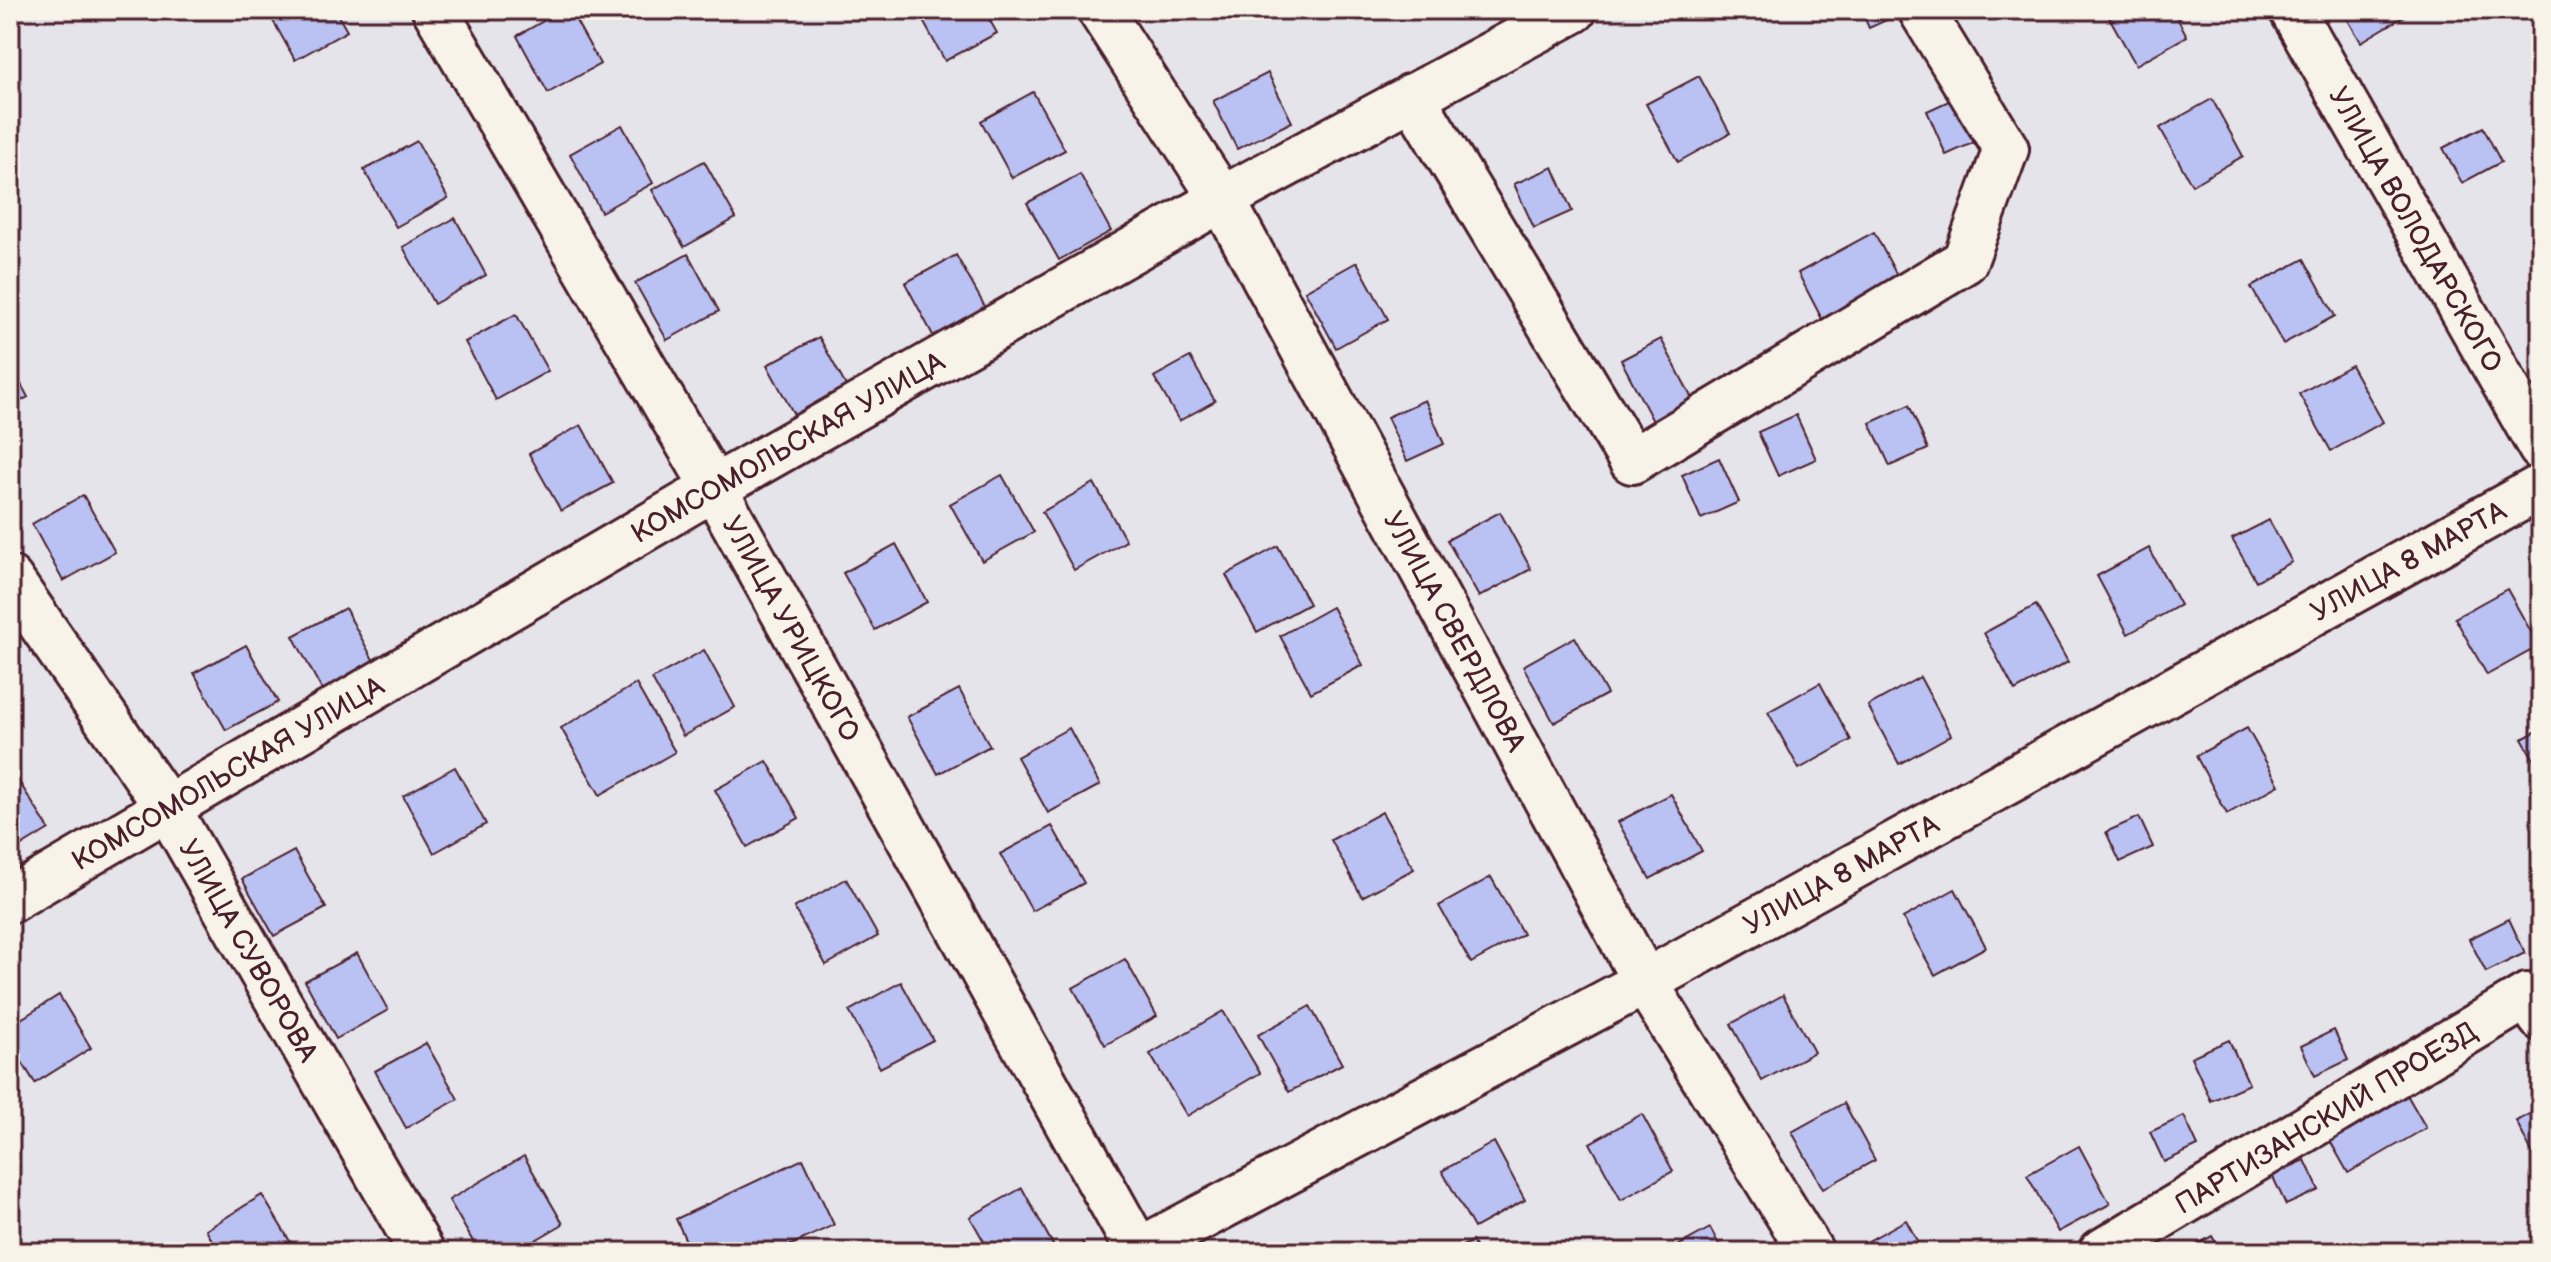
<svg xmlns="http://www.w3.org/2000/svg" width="2551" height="1262" font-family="'Balsamiq Sans',sans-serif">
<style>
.building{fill:#bac2f3;stroke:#4a1f2b;stroke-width:2}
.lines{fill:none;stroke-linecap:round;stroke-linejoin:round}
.minor-casing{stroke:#4a1f2b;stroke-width:50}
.major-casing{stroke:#4a1f2b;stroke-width:50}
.path{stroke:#4a1f2b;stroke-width:5;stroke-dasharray:2 6;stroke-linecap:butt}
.minor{stroke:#f7f3e8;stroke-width:44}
.major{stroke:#f7f3e8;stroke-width:44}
.labels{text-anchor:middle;stroke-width:6;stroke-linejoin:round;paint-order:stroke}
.street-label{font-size:28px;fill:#4a1f2b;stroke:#f7f3e8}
</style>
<rect width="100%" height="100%" fill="#e5e4eb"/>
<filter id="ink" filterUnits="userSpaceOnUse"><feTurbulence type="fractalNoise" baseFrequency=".0125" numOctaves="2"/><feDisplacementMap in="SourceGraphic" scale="16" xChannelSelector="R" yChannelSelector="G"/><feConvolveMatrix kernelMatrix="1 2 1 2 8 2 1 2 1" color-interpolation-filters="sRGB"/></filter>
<g filter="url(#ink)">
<!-- building -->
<g class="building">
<polygon points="267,10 335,10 347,31 295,60"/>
<polygon points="563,10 570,10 600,64 548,93 517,36"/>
<polygon points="917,10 984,10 997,33 945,61"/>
<polygon points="1861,10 1906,10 1906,11 1869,28"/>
<polygon points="2105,10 2173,10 2187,36 2136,65"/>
<polygon points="2342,10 2412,10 2413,11 2361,42"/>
<polygon points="1268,73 1292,122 1237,149 1213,101"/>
<polygon points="1699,76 1730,133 1678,162 1646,104"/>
<polygon points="1033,92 1065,150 1012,178 981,121"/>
<polygon points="1964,94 1984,138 1946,155 1927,111"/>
<polygon points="2212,99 2243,156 2192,185 2160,128"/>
<polygon points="622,125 653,183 601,212 570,154"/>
<polygon points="2483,127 2501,162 2462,183 2443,148"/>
<polygon points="417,141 448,198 396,227 364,170"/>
<polygon points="704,161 736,218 684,247 652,190"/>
<polygon points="1553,167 1572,211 1534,228 1514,184"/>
<polygon points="1080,174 1111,231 1059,260 1027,203"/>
<polygon points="455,218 486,275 434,304 403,247"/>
<polygon points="1874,232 1902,285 1825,325 1798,273"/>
<polygon points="688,254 719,311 667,340 635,283"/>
<polygon points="956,255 988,312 936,341 905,283"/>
<polygon points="2304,259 2335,316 2283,344 2251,287"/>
<polygon points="1357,262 1388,319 1336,348 1305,291"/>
<polygon points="516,314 548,371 496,400 465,342"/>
<polygon points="819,337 850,393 798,422 767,365"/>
<polygon points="1661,339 1697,408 1657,429 1621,360"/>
<polygon points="1190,357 1215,401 1179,421 1154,377"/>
<polygon points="10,364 28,397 10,407"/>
<polygon points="2351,365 2383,422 2331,451 2299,394"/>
<polygon points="1425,400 1444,444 1407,461 1387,417"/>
<polygon points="1909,405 1928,449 1890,466 1870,423"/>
<polygon points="1796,415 1816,459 1778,476 1758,432"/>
<polygon points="581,425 613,483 561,511 529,454"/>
<polygon points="1719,458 1739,502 1701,519 1682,475"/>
<polygon points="1002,475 1034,532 982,561 950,504"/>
<polygon points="1094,483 1126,541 1074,570 1042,512"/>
<polygon points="83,495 115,552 63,581 32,524"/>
<polygon points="1500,512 1531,569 1479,597 1447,540"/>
<polygon points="2269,520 2292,562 2256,581 2232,539"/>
<polygon points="896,544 927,602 875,630 843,573"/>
<polygon points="1278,546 1309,604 1257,632 1226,575"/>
<polygon points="2149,548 2180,605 2128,634 2097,576"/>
<polygon points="2507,589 2539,646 2487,675 2455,618"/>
<polygon points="2036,605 2068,662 2015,691 1984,633"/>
<polygon points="1332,607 1363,665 1311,693 1280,636"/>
<polygon points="345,608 376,665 324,694 293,636"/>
<polygon points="1575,637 1607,694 1554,723 1523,666"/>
<polygon points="246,645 278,702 226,730 194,673"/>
<polygon points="704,650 735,707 683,736 652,679"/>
<polygon points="1920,677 1951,735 1899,764 1868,706"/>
<polygon points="1820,683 1851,740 1799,769 1768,712"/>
<polygon points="636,684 675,752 600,795 561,728"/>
<polygon points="959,689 990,746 938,774 907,717"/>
<polygon points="1069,728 1100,785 1048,813 1017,757"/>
<polygon points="2247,728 2279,785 2227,814 2196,756"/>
<polygon points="2541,729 2541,772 2522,739"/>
<polygon points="767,761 799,818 747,847 715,790"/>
<polygon points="455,767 486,824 434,853 403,796"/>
<polygon points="16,777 49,829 10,853 10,781"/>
<polygon points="1671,794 1702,851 1650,879 1618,822"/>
<polygon points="1382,812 1414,869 1362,897 1331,840"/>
<polygon points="2139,817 2153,847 2120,862 2106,832"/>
<polygon points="1052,826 1084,883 1032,911 1000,854"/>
<polygon points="294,851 326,908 274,936 242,879"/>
<polygon points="1491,877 1523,934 1471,963 1439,906"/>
<polygon points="846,879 878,936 826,965 794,908"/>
<polygon points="1955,889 1986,947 1935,975 1903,918"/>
<polygon points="2509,919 2525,953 2486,972 2469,939"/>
<polygon points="357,953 388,1010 336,1039 305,981"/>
<polygon points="1125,959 1157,1016 1105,1045 1073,988"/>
<polygon points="901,982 933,1040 880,1068 849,1011"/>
<polygon points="59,995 91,1048 35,1083 10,1043 10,1026"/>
<polygon points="1783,995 1814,1052 1762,1081 1731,1024"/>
<polygon points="1310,1006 1342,1064 1289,1092 1258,1035"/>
<polygon points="1223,1011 1260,1073 1187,1116 1150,1054"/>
<polygon points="2334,1030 2348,1060 2315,1076 2301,1046"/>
<polygon points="2229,1040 2249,1084 2211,1101 2191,1057"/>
<polygon points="426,1043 458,1099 406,1128 375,1071"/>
<polygon points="2406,1093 2426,1128 2348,1173 2329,1139"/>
<polygon points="1844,1103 1875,1160 1823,1189 1792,1132"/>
<polygon points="2541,1108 2541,1151 2533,1155 2516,1121"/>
<polygon points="1642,1114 1673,1171 1621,1200 1590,1143"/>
<polygon points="2184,1116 2198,1146 2164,1162 2150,1132"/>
<polygon points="1494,1142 1525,1200 1474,1228 1442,1171"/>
<polygon points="2079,1146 2110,1204 2058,1232 2027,1175"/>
<polygon points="524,1156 563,1224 515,1252 479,1252 449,1200"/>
<polygon points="803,1159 834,1225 776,1252 691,1252 676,1219"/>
<polygon points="2305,1160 2319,1190 2286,1205 2272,1175"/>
<polygon points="1022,1188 1053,1245 1041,1252 990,1252 970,1217"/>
<polygon points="262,1195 294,1248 287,1252 219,1252 206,1230"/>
<polygon points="1906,1220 1923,1252 1855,1252 1854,1249"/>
<polygon points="1710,1228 1723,1252 1667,1252"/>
<polygon points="2212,1236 2221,1252 2183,1252"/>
<polygon points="1472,1241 1478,1252 1451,1252"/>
</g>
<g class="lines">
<!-- minor casing -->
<g class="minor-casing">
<g id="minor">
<path id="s1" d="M435 10 714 488 1139 1252"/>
<path id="s2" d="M1100 10 1222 199 1645 982 1811 1252"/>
<path id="s3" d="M2292 10 2541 448"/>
<polyline points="1412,96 1632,461 1965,261 2006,149 1921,10"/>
<path id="s4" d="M10 579 167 807 422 1252"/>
<path id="s5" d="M10 900 714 488 1222 199 1574 10"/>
<path id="s6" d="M2101 1252 2527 996 2541 1018"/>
</g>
</g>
<!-- major casing -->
<g class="major-casing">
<g id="major">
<path id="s7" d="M1136 1252 1645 982 2541 487"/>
</g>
</g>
<!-- path -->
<polyline class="path" points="1068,1252 1085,1242"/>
<!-- minor -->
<use href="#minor" class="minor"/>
<!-- major -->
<use href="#major" class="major"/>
</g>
</g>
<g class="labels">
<!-- street labels -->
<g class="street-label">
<text dy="10" stroke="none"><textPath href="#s3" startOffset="252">УЛИЦА ВОЛОДАРСКОГО</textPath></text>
<text dy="10" stroke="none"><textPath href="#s5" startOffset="900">КОМСОМОЛЬСКАЯ УЛИЦА</textPath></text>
<text dy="10" stroke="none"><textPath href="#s7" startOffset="1448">УЛИЦА 8 МАРТА</textPath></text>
<text dy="10" stroke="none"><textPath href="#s1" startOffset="714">УЛИЦА УРИЦКОГО</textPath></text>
<text dy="10" stroke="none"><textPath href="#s2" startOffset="716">УЛИЦА СВЕРДЛОВА</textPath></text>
<text dy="10" stroke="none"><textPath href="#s5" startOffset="252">КОМСОМОЛЬСКАЯ УЛИЦА</textPath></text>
<text dy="10" stroke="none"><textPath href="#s7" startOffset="800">УЛИЦА 8 МАРТА</textPath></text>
<text dy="10" stroke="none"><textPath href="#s4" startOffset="442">УЛИЦА СУВОРОВА</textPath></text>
<text dy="10" stroke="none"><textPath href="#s6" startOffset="262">ПАРТИЗАНСКИЙ ПРОЕЗД</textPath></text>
</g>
</g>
<!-- margin -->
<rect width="2551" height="1262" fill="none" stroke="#f7f3e8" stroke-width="40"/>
<rect x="20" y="20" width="2511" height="1222" fill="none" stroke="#4a1f2b" stroke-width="3" filter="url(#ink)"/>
</svg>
